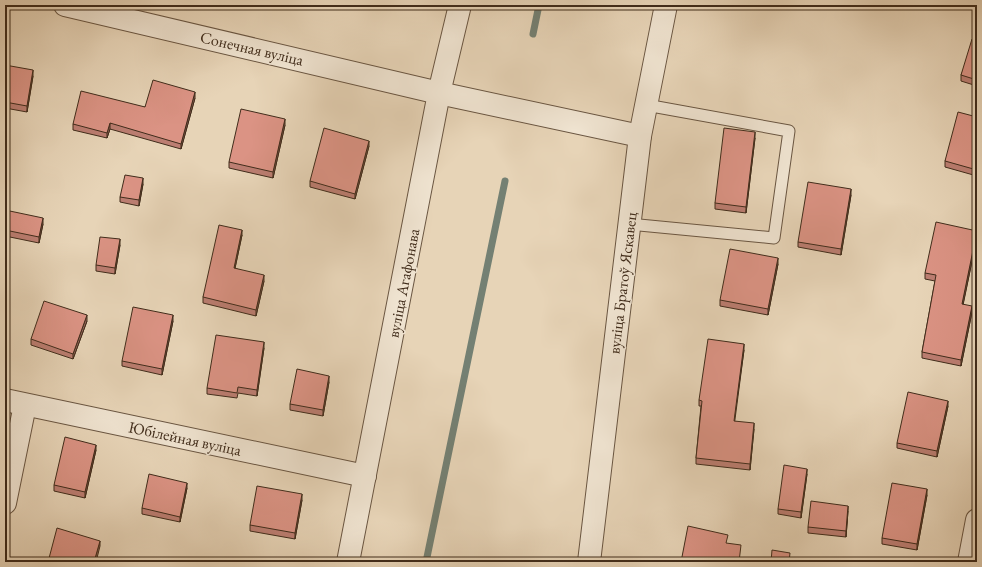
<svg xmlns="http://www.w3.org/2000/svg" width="982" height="567" font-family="'EB Garamond',serif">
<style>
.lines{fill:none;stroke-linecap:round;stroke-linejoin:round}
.stream{stroke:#748073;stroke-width:7}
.lane-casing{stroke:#6a5642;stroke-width:13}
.street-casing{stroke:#6a5642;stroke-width:24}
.lane{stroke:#efe3d0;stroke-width:11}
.street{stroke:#efe3d0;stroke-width:22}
.wall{fill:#bc7e72;stroke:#402c1b}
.shaded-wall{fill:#99675c;stroke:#402c1b}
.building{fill:#db9384;stroke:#402c1b}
.labels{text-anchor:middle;stroke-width:3;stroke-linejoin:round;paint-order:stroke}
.street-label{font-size:16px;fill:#402c1b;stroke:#efe3d0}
</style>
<rect width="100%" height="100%" fill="#e7d4b7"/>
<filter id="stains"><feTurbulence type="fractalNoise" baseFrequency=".005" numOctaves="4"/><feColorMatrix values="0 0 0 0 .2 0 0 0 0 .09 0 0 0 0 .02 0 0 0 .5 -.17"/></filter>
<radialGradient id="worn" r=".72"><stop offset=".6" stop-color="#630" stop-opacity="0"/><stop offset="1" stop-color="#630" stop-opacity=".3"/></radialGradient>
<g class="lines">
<!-- stream -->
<g class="stream">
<polyline points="533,34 539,5"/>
<polyline points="426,562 505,181"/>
</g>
<!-- lane casing -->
<g class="lane-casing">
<polyline id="lane" points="629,224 774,238 789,131 646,105"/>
</g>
<!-- street casing -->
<g class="street-casing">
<g id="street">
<polyline points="65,5 439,93 640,136"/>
<polyline points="5,400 365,476"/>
<polyline points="5,503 25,405"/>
<polyline points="348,562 439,93 460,5"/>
<polyline points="589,562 640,136 666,5"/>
<polyline points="969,562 977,520"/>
</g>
</g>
<!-- lane -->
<use href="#lane" class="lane"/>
<!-- street -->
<use href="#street" class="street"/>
</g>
<!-- wall -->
<g class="wall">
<polygon points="977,40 977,86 961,81 961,75"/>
<polygon points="5,65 33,76 27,112 5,108"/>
<polygon points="195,98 181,149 110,129 107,138 73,130 73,124 145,107"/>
<polygon points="977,117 977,176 945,167 945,161"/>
<polygon points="285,125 273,178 229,168 229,162"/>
<polygon points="755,138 746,213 715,209 715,203"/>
<polygon points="369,146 355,199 310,187 310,181"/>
<polygon points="143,184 139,206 120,202 120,197"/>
<polygon points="851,195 841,255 798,247 798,242"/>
<polygon points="5,210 43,224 39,243 5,236"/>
<polygon points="242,235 235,268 264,281 256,316 203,303 203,297"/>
<polygon points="977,237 963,304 972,312 961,366 922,358 922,352 935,281 925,279 925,273"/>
<polygon points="120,245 115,274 96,271 96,265"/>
<polygon points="778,264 768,315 720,306 720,300"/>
<polygon points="87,321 73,359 31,345 31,339"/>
<polygon points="173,321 162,375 122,366 122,361"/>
<polygon points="264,348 257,396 238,393 237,398 207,394 207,388"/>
<polygon points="744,350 734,421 754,429 750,470 696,464 696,458 701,406 699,406 699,400"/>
<polygon points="329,382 323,416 290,410 290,404"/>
<polygon points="948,406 937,457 897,448 897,443"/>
<polygon points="96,450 85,498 54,491 54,485"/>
<polygon points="807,474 801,518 778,514 778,509"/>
<polygon points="187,488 180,522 142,514 142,508"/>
<polygon points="927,495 917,550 882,544 882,538"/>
<polygon points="302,500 295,539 250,531 250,525"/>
<polygon points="848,511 846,537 808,533 808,527"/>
</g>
<!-- shaded-wall -->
<g class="shaded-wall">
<polygon points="33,70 33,76 27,112 27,106"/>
<polygon points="195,92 195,98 181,149 181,144"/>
<polygon points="285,119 285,125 273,178 273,172"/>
<polygon points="110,123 110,129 107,138 107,133"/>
<polygon points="755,132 755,138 746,213 746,207"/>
<polygon points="369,141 369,146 355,199 355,194"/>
<polygon points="143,178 143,184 139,206 139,200"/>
<polygon points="851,189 851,195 841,255 841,249"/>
<polygon points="43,218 43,224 39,243 39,237"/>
<polygon points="242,230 242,235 234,273 234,268"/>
<polygon points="977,231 977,237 962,310 962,304"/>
<polygon points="120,239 120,245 115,274 115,268"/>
<polygon points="778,258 778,264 768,315 768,309"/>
<polygon points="264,275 264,281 256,316 256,310"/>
<polygon points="972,306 972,312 961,366 961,360"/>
<polygon points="87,315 87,321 73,359 73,354"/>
<polygon points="173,315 173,321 162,375 162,369"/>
<polygon points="264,342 264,348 257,396 257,390"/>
<polygon points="744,344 744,350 734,427 734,421"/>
<polygon points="329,376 329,382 323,416 323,410"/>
<polygon points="948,401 948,406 937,457 937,451"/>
<polygon points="754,423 754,429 750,470 750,464"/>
<polygon points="96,445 96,450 85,498 85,492"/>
<polygon points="807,469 807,474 801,518 801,512"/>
<polygon points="187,483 187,488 180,522 180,517"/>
<polygon points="927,489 927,495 917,550 917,544"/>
<polygon points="302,494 302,500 295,539 295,533"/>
<polygon points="848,506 848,511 846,537 846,531"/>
<polygon points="100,541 100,546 96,562 94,562"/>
</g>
<!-- building -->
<g class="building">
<polygon points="972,39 977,40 977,80 961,75"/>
<polygon points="5,65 33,70 27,106 5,102"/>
<polygon points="153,80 195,92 181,144 110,123 107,133 73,124 81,91 145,107"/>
<polygon points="241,109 285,119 273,172 229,162"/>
<polygon points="958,112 977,117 977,170 945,161"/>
<polygon points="324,128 369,141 355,194 310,181"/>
<polygon points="724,128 755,132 746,207 715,203"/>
<polygon points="125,175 143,178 139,200 120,197"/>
<polygon points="808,182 851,189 841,249 798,242"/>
<polygon points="5,210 43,218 39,237 5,230"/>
<polygon points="936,222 977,231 962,304 972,306 961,360 922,352 936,275 925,273"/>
<polygon points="219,225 242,230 234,268 264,275 256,310 203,297"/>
<polygon points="100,237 120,239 115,268 96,265"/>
<polygon points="730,249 778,258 768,309 720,300"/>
<polygon points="44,301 87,315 73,354 31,339"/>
<polygon points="133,307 173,315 162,369 122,361"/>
<polygon points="216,335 264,342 257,390 238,387 237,393 207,388"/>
<polygon points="708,339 744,344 734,421 754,423 750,464 696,458 702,401 699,400"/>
<polygon points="297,369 329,376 323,410 290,404"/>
<polygon points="908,392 948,401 937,451 897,443"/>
<polygon points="65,437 96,445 85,492 54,485"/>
<polygon points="784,465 807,469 801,512 778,509"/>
<polygon points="149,474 187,483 180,517 142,508"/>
<polygon points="892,483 927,489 917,544 882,538"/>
<polygon points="257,486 302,494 295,533 250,525"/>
<polygon points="811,501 848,506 846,531 808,527"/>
<polygon points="688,526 728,535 726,543 741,545 739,562 681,562"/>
<polygon points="57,528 100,541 94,562 48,562"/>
<polygon points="772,550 790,553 789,562 771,562"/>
</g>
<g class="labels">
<!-- street labels -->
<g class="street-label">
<text transform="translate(252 48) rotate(13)" y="6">Сонечная вуліца</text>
<text transform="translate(403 283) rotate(-79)" y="6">вуліца Агафонава</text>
<text transform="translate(622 283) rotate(-83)" y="6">вуліца Братоў Яскавец</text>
<text transform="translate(185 438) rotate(12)" y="6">Юбілейная вуліца</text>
</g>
</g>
<!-- margin -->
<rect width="982" height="567" fill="none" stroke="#e7d4b7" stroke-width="20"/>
<rect x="6" y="6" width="970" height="555" fill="none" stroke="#402c1b" stroke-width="2"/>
<rect x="10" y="10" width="962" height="547" fill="none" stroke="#402c1b"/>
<rect width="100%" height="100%" filter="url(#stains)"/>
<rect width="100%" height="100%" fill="url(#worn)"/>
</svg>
